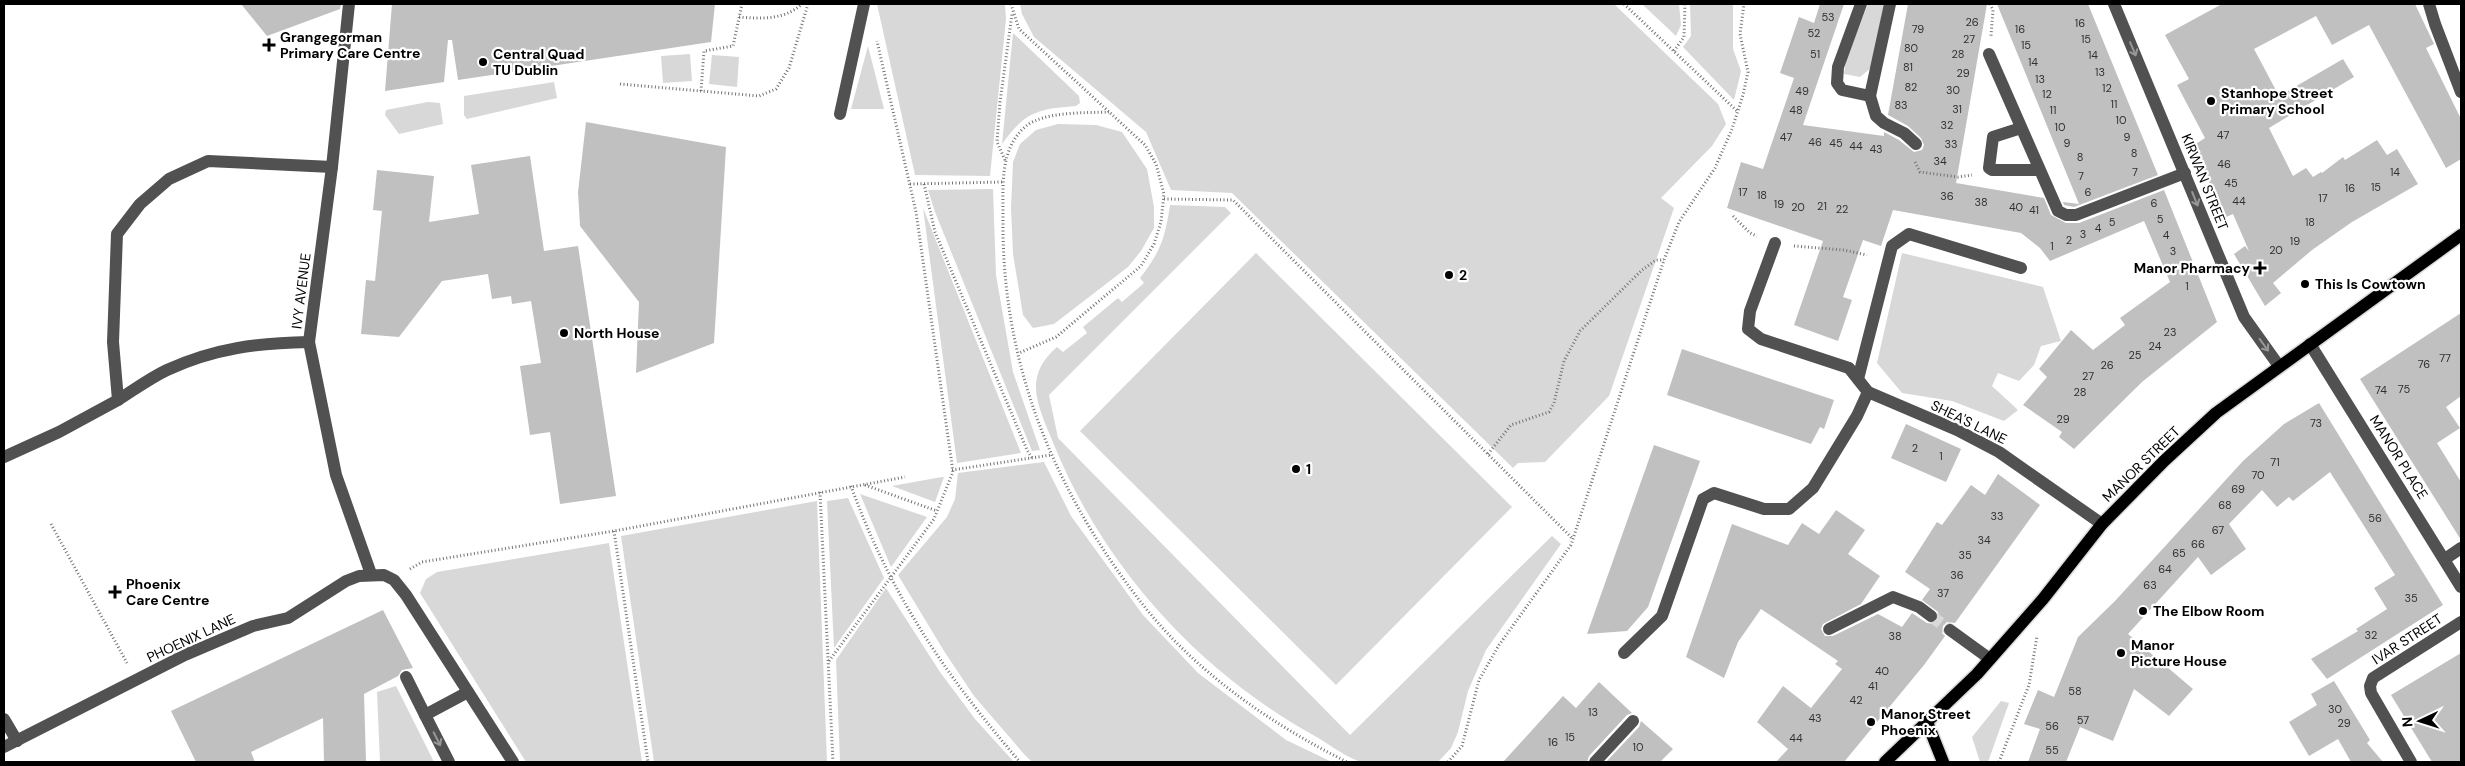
<svg xmlns="http://www.w3.org/2000/svg" width="2465" height="766" font-family="'DM Sans',sans-serif">
<style>
.green{fill:#d8d8d8}
.building{fill:#c0c0c0}
.lines{fill:none;stroke-linecap:round;stroke-linejoin:round}
.minor-tunnel{stroke:#d9d9d9;stroke-width:12;stroke-dasharray:12 6;stroke-linecap:butt}
.major-casing{stroke:#dbdbdb;stroke-width:15}
.path{stroke:#737373;stroke-width:3;stroke-dasharray:1 2.5;stroke-linecap:butt}
.minor{stroke:#515151;stroke-width:12}
.major{stroke:#000;stroke-width:12}
.oneway{stroke:#979797}
.poi-dot{fill:#000;stroke:#fff;stroke-width:2}
.labels{text-anchor:middle;stroke-width:4.5;stroke-linejoin:round;paint-order:stroke}
.number-label{font-size:11px;fill:#303030}
.poi-label{font-size:14px;font-weight:bold;fill:#000;stroke:#fff;text-anchor:start}
.street-label{font-size:14px;fill:#000;stroke:#fff}
</style>
<rect width="100%" height="100%" fill="#fff"/>
<!-- green -->
<g class="green">
<polygon points="877,4 1005,4 1006,19 990,176 915,175"/>
<polygon points="1020,4 1614,4 1718,104 1726,124 1712,146 1661,198 1674,208 1609,396 1545,462 1518,463 1513,468 1232,193 1171,190 1146,132 1034,37 1022,14"/>
<polygon points="1642,4 1679,4 1681,25 1676,36"/>
<polygon points="1690,4 1733,4 1733,49 1741,71 1734,100 1683,47 1691,36"/>
<polygon points="1868,4 1884,4 1871,68 1860,77 1844,74 1846,60"/>
<path d="M1013 33 1079 96 1080 103 1076 106C1037 109 1025 112 1002 144Z"/>
<polygon points="868,46 884,109 851,109"/>
<polygon points="690,54 692,81 663,83 661,56"/>
<polygon points="712,55 739,57 737,87 709,84"/>
<polygon points="554,82 557,98 467,119 464,115 464,96"/>
<polygon points="428,102 440,103 443,124 399,134 385,115 386,110"/>
<polygon points="1058,124 1096,125 1122,132 1147,169 1154,207 1154,228 1141,251 1128,267 1054,324 1033,328 1023,315 1013,254 1011,208 1013,162 1020,144 1036,130"/>
<polygon points="993,189 996,275 1013,372 1040,450 1032,451 935,212 928,190"/>
<path d="M1170 205 1225 207 1231 213 1049 395 1058 438 1350 735 1552 536 1561 544 1486 650 1468 691 1458 732 1451 748 1438 762C1419 762 1378 766 1362 762 1348 759 1326 742 1313 735 1198 671 1104 567 1054 445 1039 407 1021 378 1057 347L1063 352 1087 333 1083 327 1118 298 1122 302 1144 283 1140 278C1161 251 1165 238 1170 205Z"/>
<polygon points="923,208 1021,453 957,463"/>
<polygon points="1256,253 1512,507 1336,685 1080,431"/>
<polygon points="1902,253 2043,287 2061,341 2041,346 2034,365 2019,381 1998,373 1992,386 2018,410 2004,421 1952,401 1902,393 1877,363"/>
<polygon points="1044,462 1071,516 1143,615 1198,673 1286,740 1332,762 1032,762 1024,754 974,696 944,651 898,575 947,517 955,499 958,473"/>
<polygon points="942,477 944,477 935,502 892,486"/>
<polygon points="860,494 927,517 891,567"/>
<polygon points="848,498 884,578 834,648 827,501"/>
<polygon points="817,501 827,762 654,762 621,536"/>
<polygon points="609,543 642,762 526,762 420,593 426,579 437,572"/>
<polygon points="886,588 940,672 975,719 1014,762 840,762 836,660"/>
<polygon points="396,686 434,762 380,762 377,692"/>
<polygon points="2001,701 2009,703 1988,762 1980,762 1972,737"/>
</g>
<!-- building -->
<g class="building">
<polygon points="241,4 341,4 340,9 267,36"/>
<polygon points="392,4 715,4 711,42 458,80 452,40 448,40 444,82 385,91"/>
<polygon points="1820,4 1844,4 1803,125 1884,136 1884,132 1899,140 1914,152 1922,150 1924,145 1921,138 1908,126 1888,115 1908,4 1987,4 1956,183 2044,198 2051,215 2066,223 2079,223 2164,190 2217,322 2142,382 2074,449 2059,437 2062,432 2023,405 2047,377 2039,369 2071,330 2093,350 2125,325 2120,318 2170,282 2144,221 2050,261 2040,248 2021,233 1893,210 1881,246 1863,240 1843,297 1852,300 1838,341 1794,325 1823,241 1727,208 1741,162 1763,169 1794,78 1780,73 1799,17 1814,23"/>
<polygon points="1997,4 2088,4 2158,175 2074,207 2064,205 2063,202 2079,204"/>
<polygon points="2222,4 2415,4 2434,44 2426,48 2461,119 2461,159 2446,168 2369,25 2332,45 2316,16 2254,49 2279,96 2343,59 2354,77 2269,128 2293,176 2306,168 2313,177 2321,172 2322,173 2343,157 2345,160 2377,140 2387,155 2397,149 2418,184 2352,222 2312,250 2273,283 2281,293 2265,306 2234,254 2245,246 2249,251 2233,214 2224,218 2194,145 2205,138 2177,85 2189,79 2165,35"/>
<polygon points="586,122 726,147 714,343 636,373 639,302 580,226 578,192"/>
<polygon points="530,156 544,251 578,246 616,496 560,504 550,432 530,435 520,366 541,363 531,301 512,304 511,296 492,299 488,274 442,281 399,337 361,334 366,280 375,281 382,211 373,210 377,170 434,176 429,222 479,214 471,165"/>
<polygon points="2461,313 2461,396 2446,407 2460,428 2437,443 2461,482 2461,540 2360,379"/>
<polygon points="1682,349 1834,400 1824,429 1820,427 1811,444 1667,395"/>
<polygon points="2319,403 2443,605 2327,679 2311,659 2358,631 2356,629 2387,609 2374,588 2395,575 2330,472 2293,501 2289,497 2277,507 2262,490 2229,524 2246,549 2211,575 2198,557 2128,634 2193,689 2169,716 2134,689 2113,741 2080,727 2066,762 2028,762 2040,729 2024,724 2038,690 2054,697 2078,637 2115,601 2243,461 2284,424"/>
<polygon points="1906,424 1961,449 1946,482 1891,458"/>
<polygon points="1654,445 1700,461 1648,607 1627,631 1587,634"/>
<polygon points="1998,474 2040,505 1955,623 1947,622 1943,626 1942,633 1945,636 1924,665 1844,762 1776,762 1788,749 1757,722 1783,686 1811,708 1842,669 1835,664 1838,661 1761,609 1738,642 1724,678 1686,657 1732,524 1788,545 1802,523 1819,534 1836,510 1865,530 1848,554 1880,576 1861,604 1823,624 1821,629 1825,636 1833,636 1878,614 1902,627 1912,613 1927,623 1934,624 1939,617 1938,612 1922,600 1930,589 1905,572 1937,522 1942,525 1971,485 1985,495"/>
<polygon points="383,610 413,668 402,670 398,676 364,694 366,762 324,762 323,718 251,752 255,762 196,762 171,711"/>
<polygon points="2461,653 2461,762 2432,762 2391,695"/>
<polygon points="2334,681 2370,740 2367,743 2383,762 2351,762 2338,739 2309,756 2289,722 2317,705 2311,694"/>
<polygon points="1599,682 1632,713 1627,715 1589,756 1587,762 1503,762 1563,696 1576,708"/>
<polygon points="1641,721 1673,749 1660,762 1606,762 1639,727"/>
</g>
<g class="lines">
<!-- minor-tunnel -->
<polyline class="minor-tunnel" points="1931,616 1950,630"/>
<!-- major casing -->
<g class="major-casing">
<g id="major">
<polyline points="1927,722 1943,762"/>
<polyline points="1885,762 1977,674 2043,599 2102,524 2164,461 2216,413 2461,235"/>
</g>
</g>
<!-- path -->
<g class="path">
<polyline points="1011,4 1019,29 1145,145 1156,164 1164,194 1161,222 1154,244 1141,266 1056,337 1019,353"/>
<polyline points="1624,4 1737,111"/>
<polyline points="1990,4 1993,10 1991,36"/>
<path d="M739 17C762 19 784 20 802 4"/>
<polyline points="1674,51 1684,37 1685,4"/>
<polyline points="620,84 759,96 776,89 789,68 808,4"/>
<polyline points="701,91 704,51 733,46 742,4"/>
<path d="M1109 112C1087 113 1043 111 1025 127 1000 149 1003 184 1003 216 1001 361 1052 487 1140 601 1194 671 1269 723 1347 762"/>
<polyline points="1005,160 997,142 1000,102 1012,14"/>
<polyline points="1915,162 1920,172 1958,177 1972,175"/>
<polyline points="910,184 1003,182"/>
<polyline points="924,184 935,232 1027,450 1032,458"/>
<polyline points="1164,199 1233,200 1573,539"/>
<polyline points="1733,216 1750,233 1757,236"/>
<polyline points="1794,246 1844,250 1867,255"/>
<polyline points="1488,454 1511,425 1549,412 1554,403 1564,361 1580,331 1642,270 1656,260 1664,260"/>
<polyline points="952,470 1051,455"/>
<polyline points="865,485 937,511"/>
<path d="M851 486C890 594 946 676 1020 762"/>
<polyline points="820,492 833,762"/>
<polyline points="51,524 127,663"/>
<polyline points="614,531 648,762"/>
<polyline points="410,569 422,562 614,531 905,477"/>
<polyline points="829,661 934,519 953,472 916,212 877,41"/>
<polyline points="1448,762 1462,746 1479,680 1499,645 1571,545 1664,260 1679,222 1715,168 1732,129 1743,95 1748,72 1740,34 1744,4"/>
<polyline points="1999,762 2029,685 2037,636"/>
</g>
<!-- minor -->
<g class="minor">
<polyline points="349,4 332,167 309,342 336,475 371,574"/>
<polyline points="1861,4 1838,67 1837,83 1842,90 1870,96 1890,4"/>
<polyline points="2114,4 2244,317 2279,366"/>
<polyline points="2429,4 2435,24 2461,92"/>
<polyline points="1989,54 2058,211 2066,215 2076,215 2185,173"/>
<polyline points="1870,96 1876,116 1884,123 1904,133 1916,144"/>
<polyline points="840,114 864,4"/>
<polyline points="2021,128 1993,137 1989,168 1992,170 2039,170"/>
<polyline points="1775,243 1750,311 1748,329 1761,339 1849,368 1868,392 1957,430 1999,452 2102,524"/>
<polyline points="2310,344 2461,587"/>
<polyline points="1858,379 1892,246 1909,234 2021,268"/>
<path d="M118 400C134 390 150 378 167 370 215 348 258 343 309 342"/>
<polyline points="4,457 59,432 118,400 113,342 117,234 140,204 169,179 208,161 332,167"/>
<polyline points="2445,559 2461,548"/>
<polyline points="1829,629 1893,597 1919,607 1931,616"/>
<polyline points="1950,630 1990,659"/>
<polyline points="1624,653 1662,616 1703,499 1714,493 1764,509 1789,509 1813,488 1857,416 1868,392"/>
<polyline points="406,677 425,715 468,692"/>
<polyline points="425,715 449,762"/>
<polyline points="4,719 17,741"/>
<polyline points="4,747 185,655 253,626 288,618 346,581 359,576 384,575 394,580 406,595 513,762"/>
<polyline points="1595,762 1633,721"/>
<polyline points="2411,762 2371,693 2370,686 2373,678 2461,622"/>
</g>
<!-- major -->
<use href="#major" class="major"/>
</g>
<!-- one-way arrows -->
<defs><path id="oneway-shaft" d="M-6 0H5M1.5-3L5.5 0L1.5 3" fill="none" stroke-width="1.6" stroke-linecap="round" stroke-linejoin="round" transform="scale(1.25)"/></defs>
<g class="oneway">
<use href="#oneway-shaft" transform="translate(2133 49) rotate(67)"/>
<use href="#oneway-shaft" transform="translate(2195 199) rotate(68)"/>
<use href="#oneway-shaft" transform="translate(2264 345) rotate(54)"/>
<use href="#oneway-shaft" transform="translate(437 739) rotate(63)"/>
</g>
<!-- markers -->
<g class="poi-dot">
<path d="M266.5 37.5h5v5h5v5h-5v5h-5v-5h-5v-5h5z"/>
<circle cx="483" cy="62" r="5"/>
<circle cx="2211" cy="101" r="5"/>
<path d="M2257.5 260.5h5v5h5v5h-5v5h-5v-5h-5v-5h5z"/>
<circle cx="1449" cy="275" r="5"/>
<circle cx="2305" cy="284" r="5"/>
<circle cx="564" cy="333" r="5"/>
<circle cx="1296" cy="469" r="5"/>
<path d="M112.5 584.5h5v5h5v5h-5v5h-5v-5h-5v-5h5z"/>
<circle cx="2143" cy="611" r="5"/>
<circle cx="2121" cy="653" r="5"/>
<circle cx="1871" cy="722" r="5"/>
</g>
<g class="labels">
<!-- number labels -->
<g class="number-label">
<text x="1828" y="21">53</text>
<text x="1972" y="26">26</text>
<text x="2080" y="27">16</text>
<text x="1918" y="33">79</text>
<text x="2020" y="33">16</text>
<text x="1814" y="37">52</text>
<text x="1969" y="43">27</text>
<text x="2086" y="43">15</text>
<text x="2026" y="49">15</text>
<text x="1911" y="52">80</text>
<text x="1815" y="58">51</text>
<text x="1958" y="58">28</text>
<text x="2093" y="59">14</text>
<text x="2033" y="66">14</text>
<text x="1908" y="71">81</text>
<text x="2100" y="76">13</text>
<text x="1963" y="77">29</text>
<text x="2040" y="83">13</text>
<text x="1911" y="91">82</text>
<text x="2107" y="92">12</text>
<text x="1953" y="94">30</text>
<text x="1802" y="95">49</text>
<text x="2047" y="98">12</text>
<text x="2114" y="108">11</text>
<text x="1901" y="109">83</text>
<text x="1957" y="113">31</text>
<text x="1796" y="114">48</text>
<text x="2053" y="114">11</text>
<text x="2121" y="124">10</text>
<text x="1947" y="129">32</text>
<text x="2060" y="131">10</text>
<text x="2223" y="139">47</text>
<text x="1786" y="141">47</text>
<text x="2127" y="141">9</text>
<text x="1815" y="146">46</text>
<text x="1836" y="147">45</text>
<text x="2067" y="147">9</text>
<text x="1951" y="148">33</text>
<text x="1856" y="150">44</text>
<text x="1876" y="153">43</text>
<text x="2134" y="157">8</text>
<text x="2080" y="161">8</text>
<text x="1940" y="165">34</text>
<text x="2224" y="168">46</text>
<text x="2135" y="176">7</text>
<text x="2395" y="176">14</text>
<text x="2081" y="180">7</text>
<text x="2231" y="187">45</text>
<text x="2376" y="191">15</text>
<text x="2350" y="192">16</text>
<text x="1743" y="196">17</text>
<text x="2088" y="196">6</text>
<text x="1762" y="199">18</text>
<text x="1947" y="200">36</text>
<text x="2323" y="202">17</text>
<text x="2239" y="205">44</text>
<text x="1981" y="206">38</text>
<text x="2154" y="207">6</text>
<text x="1779" y="208">19</text>
<text x="1822" y="210">21</text>
<text x="1798" y="211">20</text>
<text x="2016" y="211">40</text>
<text x="1842" y="213">22</text>
<text x="2034" y="214">41</text>
<text x="2160" y="223">5</text>
<text x="2112" y="226">5</text>
<text x="2310" y="226">18</text>
<text x="2098" y="232">4</text>
<text x="2083" y="238">3</text>
<text x="2166" y="239">4</text>
<text x="2069" y="244">2</text>
<text x="2295" y="245">19</text>
<text x="2052" y="250">1</text>
<text x="2276" y="254">20</text>
<text x="2173" y="255">3</text>
<text x="2187" y="290">1</text>
<text x="2170" y="336">23</text>
<text x="2155" y="350">24</text>
<text x="2135" y="359">25</text>
<text x="2445" y="362">77</text>
<text x="2424" y="368">76</text>
<text x="2107" y="369">26</text>
<text x="2088" y="380">27</text>
<text x="2404" y="393">75</text>
<text x="2381" y="394">74</text>
<text x="2080" y="396">28</text>
<text x="2063" y="423">29</text>
<text x="2316" y="427">73</text>
<text x="1915" y="452">2</text>
<text x="1941" y="460">1</text>
<text x="2275" y="466">71</text>
<text x="2258" y="479">70</text>
<text x="2238" y="493">69</text>
<text x="2225" y="509">68</text>
<text x="1997" y="520">33</text>
<text x="2375" y="522">56</text>
<text x="2218" y="534">67</text>
<text x="1984" y="544">34</text>
<text x="2198" y="548">66</text>
<text x="2179" y="557">65</text>
<text x="1965" y="559">35</text>
<text x="2165" y="573">64</text>
<text x="1957" y="579">36</text>
<text x="2150" y="589">63</text>
<text x="1943" y="597">37</text>
<text x="2411" y="602">35</text>
<text x="2371" y="639">32</text>
<text x="1895" y="640">38</text>
<text x="1882" y="675">40</text>
<text x="1873" y="690">41</text>
<text x="2075" y="695">58</text>
<text x="1856" y="704">42</text>
<text x="2335" y="713">30</text>
<text x="1593" y="716">13</text>
<text x="1815" y="722">43</text>
<text x="2083" y="724">57</text>
<text x="2344" y="727">29</text>
<text x="2052" y="730">56</text>
<text x="1570" y="741">15</text>
<text x="1796" y="742">44</text>
<text x="1553" y="746">16</text>
<text x="1638" y="751">10</text>
<text x="2052" y="754">55</text>
</g>
<!-- poi labels -->
<g class="poi-label">
<text x="280" y="42">Grangegorman<tspan x="280" dy="16">Primary Care Centre</tspan></text>
<text x="493" y="59">Central Quad<tspan x="493" dy="16">TU Dublin</tspan></text>
<text x="2221" y="98">Stanhope Street<tspan x="2221" dy="16">Primary School</tspan></text>
<text x="2250" y="273" text-anchor="end">Manor Pharmacy</text>
<text x="1459" y="280">2</text>
<text x="2315" y="289">This Is Cowtown</text>
<text x="574" y="338">North House</text>
<text x="1306" y="474">1</text>
<text x="126" y="589">Phoenix<tspan x="126" dy="16">Care Centre</tspan></text>
<text x="2153" y="616">The Elbow Room</text>
<text x="2131" y="650">Manor<tspan x="2131" dy="16">Picture House</tspan></text>
<text x="1881" y="719">Manor Street<tspan x="1881" dy="16">Phoenix</tspan></text>
</g>
<!-- street labels -->
<g class="street-label">
<text transform="translate(2205 182) rotate(68)" y="5">KIRWAN STREET</text>
<text transform="translate(301 291) rotate(-83)" y="5">IVY AVENUE</text>
<text transform="translate(1969 422) rotate(26)" y="5">SHEA'S LANE</text>
<text transform="translate(2399 457) rotate(58)" y="5">MANOR PLACE</text>
<text transform="translate(2141 464) rotate(-44)" y="5">MANOR STREET</text>
<text transform="translate(191 638) rotate(-25)" y="5">PHOENIX LANE</text>
<text transform="translate(2407 639) rotate(-33)" y="5">IVAR STREET</text>
</g>
</g>
<!-- border -->
<rect width="2465" height="766" fill="none" stroke="#000000" stroke-width="10"/>
<!-- north arrow -->
<g transform="translate(2420 721) rotate(266)" stroke="#ffffff" stroke-width="4" paint-order="stroke">
<path d="M0-4L9 19L0 12L-9 19Z" fill="#000000"/>
<text y="-8" font-size="14" font-weight="bold" text-anchor="middle" fill="#000000">N</text>
</g>
</svg>
